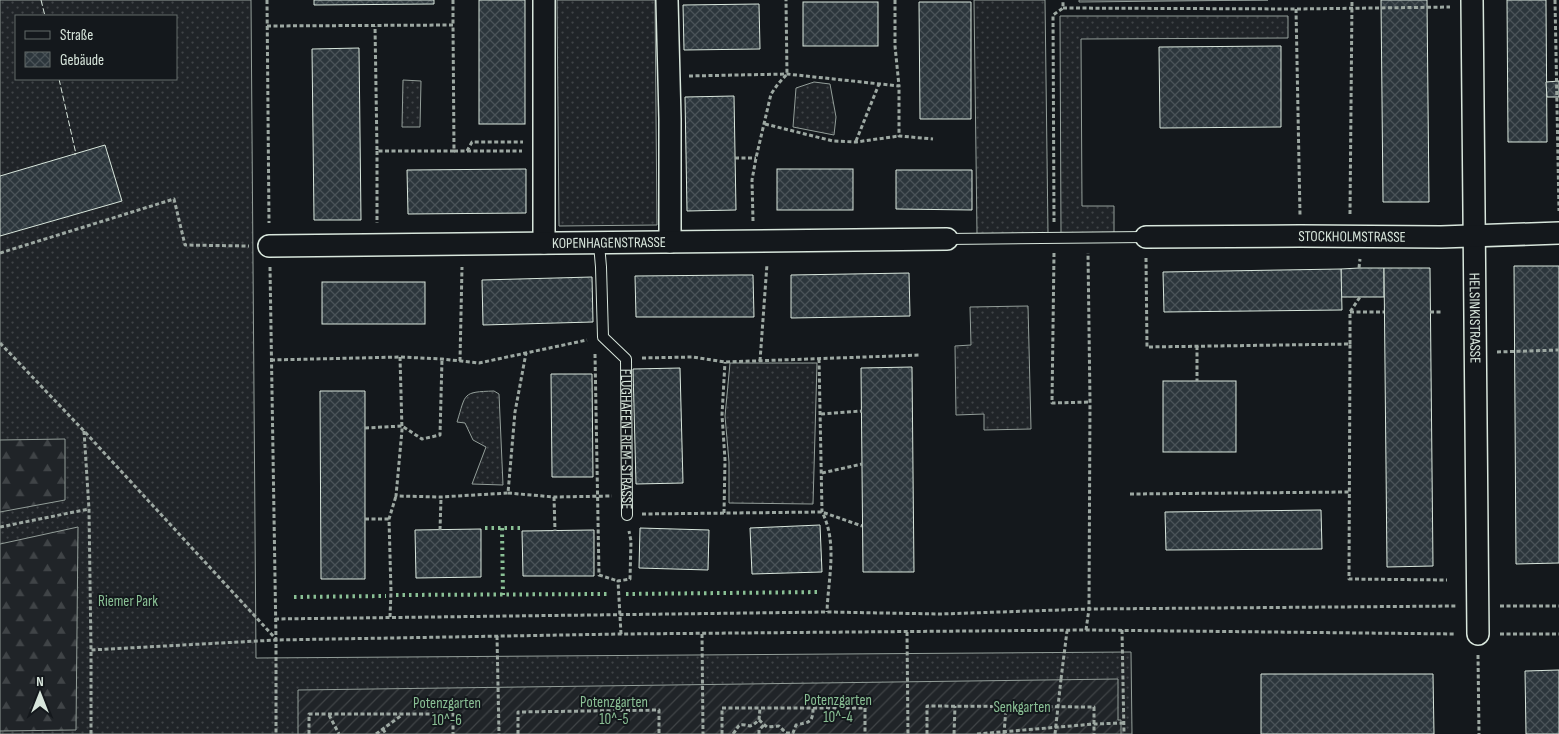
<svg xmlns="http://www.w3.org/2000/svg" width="1559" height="734" font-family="'Sofia Sans Condensed',sans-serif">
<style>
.grass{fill:url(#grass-dots);stroke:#939e99;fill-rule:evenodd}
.forest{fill:url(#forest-firs);stroke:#939e99}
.garden{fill:url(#garden-furrows);stroke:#939e99}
.building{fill:url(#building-cross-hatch);stroke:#d8e6dc}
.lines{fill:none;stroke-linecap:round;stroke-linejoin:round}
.service-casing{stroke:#d8e6dc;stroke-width:12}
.minor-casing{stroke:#d8e6dc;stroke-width:24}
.path{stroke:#9da8a2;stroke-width:3;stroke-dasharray:4 2.5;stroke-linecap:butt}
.service{stroke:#14181c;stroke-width:10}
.minor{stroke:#14181c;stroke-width:21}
.path-bridge{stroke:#9da8a2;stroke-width:3;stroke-dasharray:4 2.5;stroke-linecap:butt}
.hedge{stroke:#8ac095;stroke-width:4;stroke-dasharray:2.5 4;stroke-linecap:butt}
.fence{stroke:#d8e6dc;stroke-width:1;stroke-dasharray:6 2.5;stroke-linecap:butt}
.labels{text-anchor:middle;stroke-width:4;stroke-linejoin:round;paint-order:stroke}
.street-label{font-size:15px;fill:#d8e6dc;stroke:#14181c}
.park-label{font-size:15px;fill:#8ac095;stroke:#14181c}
</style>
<defs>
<pattern id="grass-dots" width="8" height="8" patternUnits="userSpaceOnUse" patternTransform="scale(1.25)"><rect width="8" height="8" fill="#202428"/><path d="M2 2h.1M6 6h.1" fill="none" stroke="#404447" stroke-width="1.8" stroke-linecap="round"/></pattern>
<pattern id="forest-firs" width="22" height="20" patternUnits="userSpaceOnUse" patternTransform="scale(1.25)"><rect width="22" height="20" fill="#202428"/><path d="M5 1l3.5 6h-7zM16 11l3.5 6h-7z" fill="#404447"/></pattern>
<pattern id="garden-furrows" width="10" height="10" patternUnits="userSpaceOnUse" patternTransform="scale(1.25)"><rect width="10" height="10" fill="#202428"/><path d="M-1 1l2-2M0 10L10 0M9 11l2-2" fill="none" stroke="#404447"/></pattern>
<pattern id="building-cross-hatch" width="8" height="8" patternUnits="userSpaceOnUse" patternTransform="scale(1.25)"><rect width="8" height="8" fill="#2c363c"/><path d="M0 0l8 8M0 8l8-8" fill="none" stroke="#4a5358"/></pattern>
</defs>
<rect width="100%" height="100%" fill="#14181c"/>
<!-- grass -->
<g class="grass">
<path d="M0 0H251L256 658 1131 652 1132 734H0ZM16 16H176V79H16Z"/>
<polygon points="557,0 655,0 657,225 559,226"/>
<polygon points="974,0 1045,0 1048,233 977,234"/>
<polygon points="1079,0 1268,0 1079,2"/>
<polygon points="1060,16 1288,16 1288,38 1081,39 1082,206 1114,206 1114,233 1061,234"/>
<polygon points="403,80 421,81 420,127 402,127"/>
<polygon points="814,82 830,84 836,117 834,135 793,127 796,88"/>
<polygon points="1028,306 1031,429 984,430 984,414 956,415 955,346 971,345 970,307"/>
<polygon points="730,363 817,363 813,504 729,503 729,462 725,416"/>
<path d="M494 391 499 394 503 485 472 484 486 447 473 440 465 423 457 422C466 393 462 392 494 391Z"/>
</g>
<!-- forest -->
<g class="forest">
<polygon points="65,439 65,500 0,512 0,440"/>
<polygon points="78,527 76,730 0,731 0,544"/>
</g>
<!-- garden -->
<polygon class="garden" points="1118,679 1118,720 1121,720 1121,734 298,734 298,690"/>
<!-- building -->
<g class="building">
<polygon points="314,0 434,0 434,4 314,5"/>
<rect x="479" y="0" width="46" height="124"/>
<polygon points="1381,0 1427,0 1429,202 1383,202"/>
<polygon points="1507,0 1546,0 1547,142 1508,142"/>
<rect x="803" y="2" width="75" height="44"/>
<polygon points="919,2 971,2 971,119 920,119"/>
<polygon points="759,4 760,49 684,50 683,5"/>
<polygon points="1281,46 1281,127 1160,128 1159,47"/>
<polygon points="359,48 361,220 314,220 312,49"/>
<polygon points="1559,81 1559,97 1547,97 1546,82"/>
<polygon points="734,96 736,210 687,211 685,97"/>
<polygon points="105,145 122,201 0,236 0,176"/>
<polygon points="526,169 526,213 408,214 407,170"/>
<rect x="777" y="169" width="76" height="41"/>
<polygon points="896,170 972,170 972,210 896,209"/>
<polygon points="1514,266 1559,266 1559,563 1516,564"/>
<polygon points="1359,268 1384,268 1384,297 1341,297 1341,269"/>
<polygon points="1384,268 1430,268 1433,566 1387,567"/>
<polygon points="1341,269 1342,310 1164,312 1163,272"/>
<polygon points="909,273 910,316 791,318 791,275"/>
<polygon points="741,275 753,275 754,317 636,317 635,276"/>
<polygon points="592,277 593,322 483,325 482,280"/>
<rect x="322" y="282" width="103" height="42"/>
<polygon points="912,367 914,572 863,572 861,368"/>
<polygon points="680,368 683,483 636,484 633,369"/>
<polygon points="551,374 592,374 593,477 552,477"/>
<rect x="1163" y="381" width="73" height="71"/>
<polygon points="320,391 365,391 365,579 321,579"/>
<polygon points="1321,510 1322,549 1166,550 1165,512"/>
<polygon points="820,525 822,572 752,574 750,528"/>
<polygon points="640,528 709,530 708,570 639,568"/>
<polygon points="481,529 481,577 416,578 415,530"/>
<polygon points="594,530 594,576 523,576 522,531"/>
<polygon points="1559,670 1559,734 1526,734 1525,671"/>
<polygon points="1261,674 1433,674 1434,734 1261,734"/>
</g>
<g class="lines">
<!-- service casing -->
<g class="service-casing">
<g id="service">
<polyline points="947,239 1146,237"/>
<path id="s1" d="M599 244 601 267 603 337 626 359 627 515"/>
</g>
</g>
<!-- minor casing -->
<g class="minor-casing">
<g id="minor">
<polyline points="544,0 544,243"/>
<polyline points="667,0 670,119 670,242"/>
<path id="s2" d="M1472 0 1478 634"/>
<path id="s3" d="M1146 237 1300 236 1441 237 1559 233"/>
<path id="s4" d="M269 246 947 239"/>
</g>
</g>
<!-- path -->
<g class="path">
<polyline points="267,0 269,223"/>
<polyline points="453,0 453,25"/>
<polyline points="895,0 895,46 899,86"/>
<polyline points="1555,0 1559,211"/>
<polyline points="1063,8 1296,9 1450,7"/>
<polyline points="1296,9 1300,215"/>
<polyline points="267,26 453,25 454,151 377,151 375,26"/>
<polyline points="689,76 787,74 899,86 899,136 933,139"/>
<polyline points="765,124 833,141 856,142 899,136"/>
<polyline points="856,141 879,84"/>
<polyline points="377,151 377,223"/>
<polyline points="454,151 467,151 472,142 523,142"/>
<polyline points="467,151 522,151"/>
<polyline points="735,158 756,158"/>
<polyline points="1350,214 1352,0"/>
<polyline points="753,221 752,180 756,158 771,94 778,84 787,74 786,0"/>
<polyline points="1054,222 1053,15 1063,8 1063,0"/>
<polyline points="0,253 174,199 185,245 249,246"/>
<polyline points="1054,253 1052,403 1090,402"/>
<polyline points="1146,258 1147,347 1350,344 1349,579 1447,580"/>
<polyline points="270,267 276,640 276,734"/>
<polyline points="1359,268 1360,259"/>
<polyline points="1350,312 1384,312"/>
<polyline points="1430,312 1443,312"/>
<polyline points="0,343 84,431 276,639"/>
<polyline points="1350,344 1350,312 1360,297"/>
<polyline points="1197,346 1197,381"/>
<polyline points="1497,352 1559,350"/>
<polyline points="595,354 599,575 618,581"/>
<polyline points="400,357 402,430 396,496 441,497 508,493 515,412 526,353"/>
<polyline points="642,358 693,357 725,362 921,355"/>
<path d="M819 359 822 512C838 543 828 579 827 612"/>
<polyline points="271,360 400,357 442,359 479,363 587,340"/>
<polyline points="460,361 462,267"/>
<polyline points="760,361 767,264"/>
<polyline points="821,414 862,411"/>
<polyline points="365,428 402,426 422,439 440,435 442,359"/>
<polyline points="84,431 89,509 91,650"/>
<polyline points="822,473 862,464"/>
<polyline points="508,493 554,497 612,496"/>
<polyline points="1130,494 1349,492"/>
<polyline points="554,497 555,531"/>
<polyline points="724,513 725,460 722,415 725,362"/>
<polyline points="642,514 822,512 862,526"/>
<polyline points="365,519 389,519"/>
<polyline points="0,527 89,509"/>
<polyline points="440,530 441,498"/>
<polyline points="1500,606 1559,606"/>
<polyline points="390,617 391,592 389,519 396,496"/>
<polyline points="275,619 827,612 940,614 1089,609 1456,606"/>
<polyline points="1086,630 1089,609 1090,402 1088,253"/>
<polyline points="1122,630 1124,734"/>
<polyline points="907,632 908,734"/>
<polyline points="621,634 618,581 630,579 631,541 629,531"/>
<polyline points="702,634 703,734"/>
<polyline points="1500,634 1559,634"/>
<polyline points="497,636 499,734"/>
<polyline points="1478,655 1479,734"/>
<polyline points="1061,679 1067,631"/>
<polyline points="329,715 339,734"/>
<path d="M759 720 767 727 779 726 786 733H793L796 725C808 722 813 724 813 708"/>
<polyline points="383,729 386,734"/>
<polyline points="91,734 91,650 276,640 621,634 1086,630 1456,634"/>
<polyline points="309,734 309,714 453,714 453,734"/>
<polyline points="376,734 402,715"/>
<polyline points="518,734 518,712 659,710 659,734"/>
<polyline points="722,734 722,708 865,708 865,734"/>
<path d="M733 734C740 725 737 723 750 726L753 725 759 720 760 708"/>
<polyline points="759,734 759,730 764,725"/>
<polyline points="927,734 927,706 1094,707 1094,734"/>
<polyline points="954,734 955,706"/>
<polyline points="977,734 1094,724 1124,723"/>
<polyline points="1004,734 1006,707"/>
</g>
<!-- service -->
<use href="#service" class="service"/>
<!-- minor -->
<use href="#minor" class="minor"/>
<!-- path-bridge -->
<polyline class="path-bridge" points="1055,734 1061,679"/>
<!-- hedge -->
<g class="hedge">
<polyline points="485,528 521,528"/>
<polyline points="502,528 503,595"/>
<polyline points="626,594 821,592"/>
<polyline points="396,595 610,594"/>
<polyline points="294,597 386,596"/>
</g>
<!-- fence -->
<g class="fence">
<polyline points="41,0 45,16"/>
<polyline points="59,79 76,154 74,154"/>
</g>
</g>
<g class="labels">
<!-- street labels -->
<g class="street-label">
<text dy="5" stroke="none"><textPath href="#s3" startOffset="206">STOCKHOLMSTRASSE</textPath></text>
<text dy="5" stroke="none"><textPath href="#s4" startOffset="340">KOPENHAGENSTRASSE</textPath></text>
<text dy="5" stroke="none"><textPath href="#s2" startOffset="318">HELSINKISTRASSE</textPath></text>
<text dy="5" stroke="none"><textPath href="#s1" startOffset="205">FLUGHAFEN-RIEM-STRASSE</textPath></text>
</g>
<!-- park labels -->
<g class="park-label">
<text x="128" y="606">Riemer Park</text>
<text x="838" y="705">Potenzgarten<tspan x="838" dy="17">10^-4</tspan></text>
<text x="614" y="707">Potenzgarten<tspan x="614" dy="17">10^-5</tspan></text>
<text x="447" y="708">Potenzgarten<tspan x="447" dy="17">10^-6</tspan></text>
<text x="1022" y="712">Senkgarten</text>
</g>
</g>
<!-- legend -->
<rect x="15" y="15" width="162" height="65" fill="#14181c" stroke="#626a69"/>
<rect x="25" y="31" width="25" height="8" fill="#14181c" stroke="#626a69"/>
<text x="60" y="40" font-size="15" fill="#d8e6dc">Straße</text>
<rect x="25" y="52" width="25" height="15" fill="url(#building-cross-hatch)" stroke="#626a69"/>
<text x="60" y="65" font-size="15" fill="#d8e6dc">Gebäude</text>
<!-- north arrow -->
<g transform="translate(40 694)" stroke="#14181c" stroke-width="4" paint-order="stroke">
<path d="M0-4L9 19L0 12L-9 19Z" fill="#d8e6dc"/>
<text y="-8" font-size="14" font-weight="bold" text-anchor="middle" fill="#d8e6dc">N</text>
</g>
</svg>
